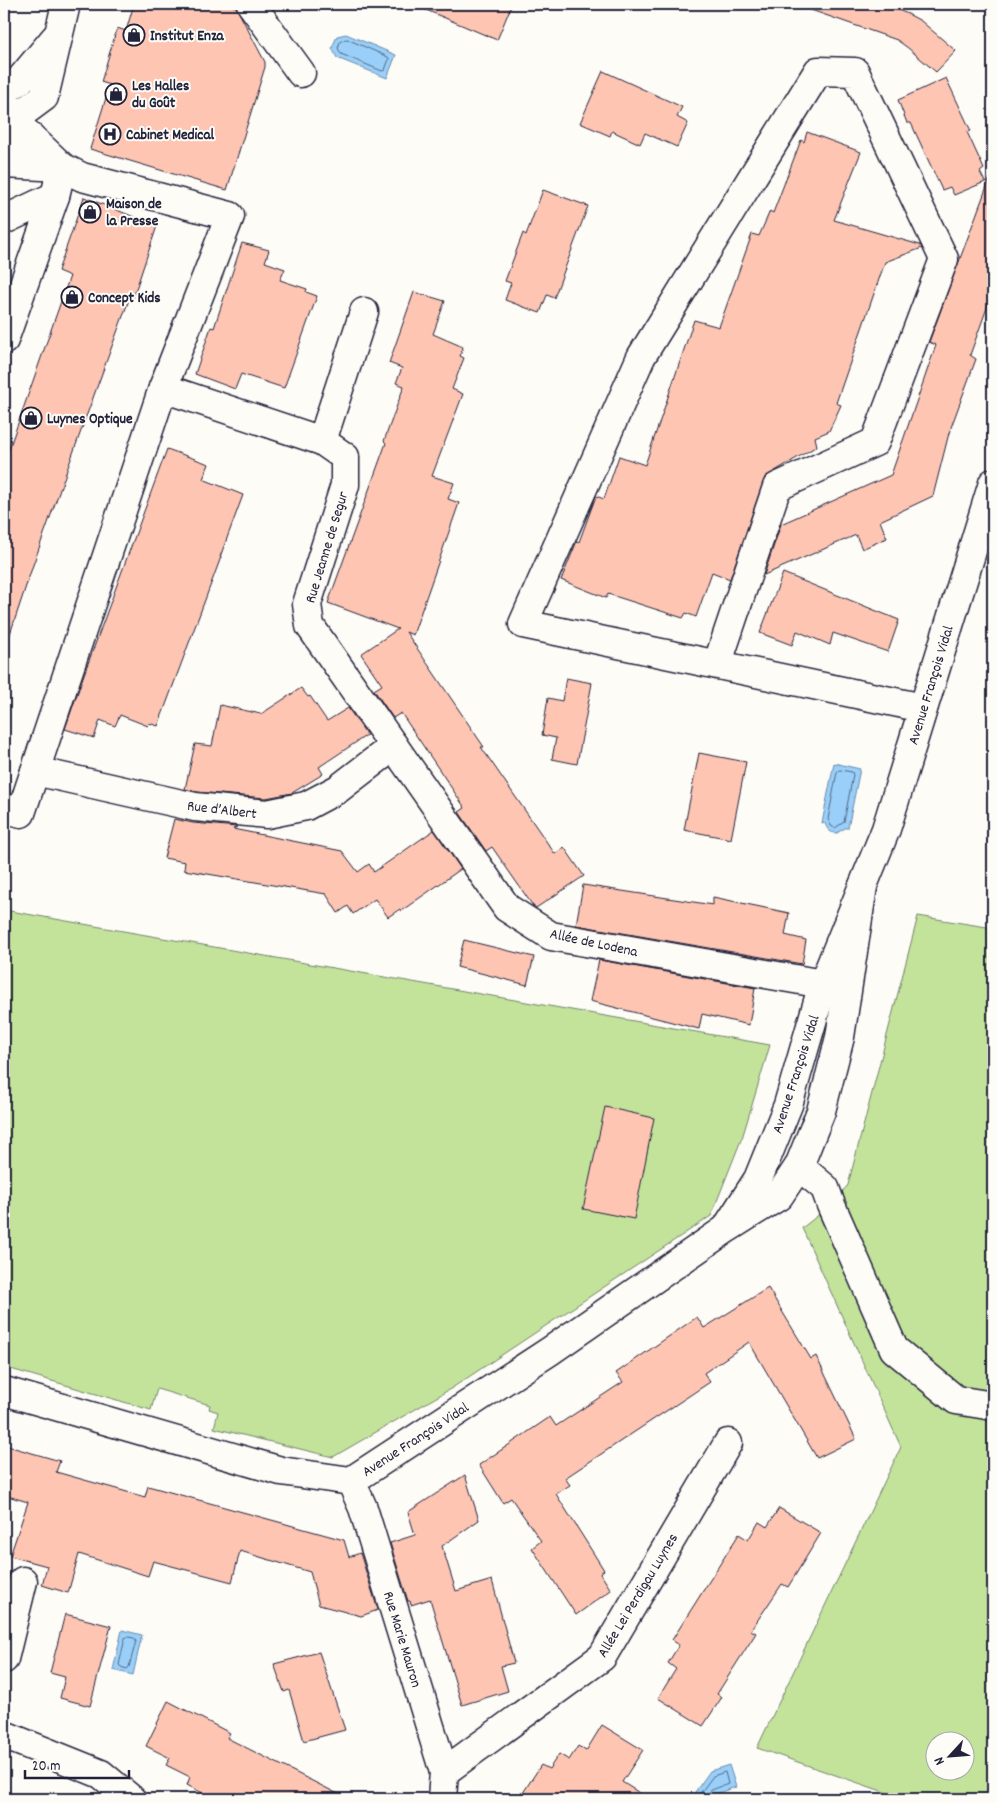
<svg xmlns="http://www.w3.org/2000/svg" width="997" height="1803" font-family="Dekko,sans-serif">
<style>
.green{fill:#c3e39b;stroke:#72826b;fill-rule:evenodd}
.water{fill:#99cff8;stroke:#698aac}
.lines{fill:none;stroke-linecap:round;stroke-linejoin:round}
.shore{stroke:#526787;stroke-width:1}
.building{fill:#fec5b3;stroke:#22223b}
.minor-casing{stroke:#22223b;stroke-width:31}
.minor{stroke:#fdfcf7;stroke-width:28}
.labels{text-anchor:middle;stroke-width:4;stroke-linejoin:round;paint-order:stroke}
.poi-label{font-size:15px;font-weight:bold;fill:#22223b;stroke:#fdfcf7;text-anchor:start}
.street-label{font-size:15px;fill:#22223b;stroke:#fdfcf7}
</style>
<rect width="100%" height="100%" fill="#fdfcf7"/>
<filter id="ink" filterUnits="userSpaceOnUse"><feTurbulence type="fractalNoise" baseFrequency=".02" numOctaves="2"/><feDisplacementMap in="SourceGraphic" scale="10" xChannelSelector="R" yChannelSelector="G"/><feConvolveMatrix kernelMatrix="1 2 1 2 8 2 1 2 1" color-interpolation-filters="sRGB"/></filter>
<g filter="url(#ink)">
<!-- green -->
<g class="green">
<polygon points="4,910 770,1045 743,1135 711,1216 452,1388 333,1457 214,1428 218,1412 209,1409 210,1405 157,1389 151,1410 4,1367"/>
<path d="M918 916 993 928V1799H905L757 1748 901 1447 802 1228 831 1205 848 1185ZM934 1740H964V1770H934Z"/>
</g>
<!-- water -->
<g class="water">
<polygon points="346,34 396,55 387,78 337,58 332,48 337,36"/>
<path d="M834 763 860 769 848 828H845L837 833C830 833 827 830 825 823H822Z"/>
<polygon points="122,1630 142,1635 133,1675 113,1670"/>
<polygon points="729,1765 736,1787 712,1795 708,1799 690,1799 710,1771"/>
</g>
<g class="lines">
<!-- shore -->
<g class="shore">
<polygon points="347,39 388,57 389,59 385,70 382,71 341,54 338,48 340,42"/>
<polygon points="840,770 852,772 853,775 844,822 835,828 831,826 828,819 837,772"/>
<polygon points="128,1637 134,1638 136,1641 129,1667 127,1669 121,1667 119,1665 125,1638"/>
<path d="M696 1799 713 1776 725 1772 728 1784C720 1788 707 1788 705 1799"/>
</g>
</g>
<!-- building -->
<g class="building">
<polygon points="134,4 227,4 236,7 265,62 265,67 227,190 90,149 110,85 101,82 117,28 126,31"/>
<polygon points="412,4 512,4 497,40"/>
<polygon points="809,4 883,4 908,14 921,21 956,51 936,72 908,48 897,40 808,9"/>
<polygon points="603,71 682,107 677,117 688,123 677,147 645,133 640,144 612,131 610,136 580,123"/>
<polygon points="946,78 971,131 967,132 984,169 980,172 985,182 954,195 950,187 942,190 911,123 907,123 898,100"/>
<polygon points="807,132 861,152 834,220 920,245 922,248 885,262 836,403 841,405 829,431 815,437 817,446 765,477 730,579 712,572 696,617 686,613 683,618 608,594 606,598 561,580 577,541 579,542 596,496 604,499 619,456 645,465 694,320 719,327 752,234 759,236 770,211 773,213 801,140 804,142"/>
<polygon points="990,178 993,179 993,291 970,355 976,359 949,433 933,496 880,521 887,538 862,549 856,535 764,575 781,524 891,475 936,345 929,342"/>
<polygon points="543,190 588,206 554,298 547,295 540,313 505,300 511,283 505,281 523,233 526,235"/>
<polygon points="84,197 157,226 133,298 130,297 86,417 33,565 8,640 4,639 4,463 70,276 58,271"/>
<polygon points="242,243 269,250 265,262 285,269 280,280 307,289 306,292 317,296 284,388 241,374 235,389 195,374 211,327 214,328"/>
<polygon points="414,292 445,301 433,334 463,347 460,356 464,358 452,389 463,394 432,476 454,483 448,499 459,503 413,635 406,632 484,747 481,747 555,854 564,847 584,876 536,908 533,906 492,847 486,851 459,812 465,808 461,802 401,713 393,718 374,690 382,685 361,654 398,629 328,603 386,443 384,441 404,386 396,383 402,368 389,363"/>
<polygon points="167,449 209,464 203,479 243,495 220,557 221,557 158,726 149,723 148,726 120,715 115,726 100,720 94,738 65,729 83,677"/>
<polygon points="783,573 899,620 888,652 833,633 830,645 797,631 792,645 760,633"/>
<polygon points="566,678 592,683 577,764 552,759 556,738 542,735 548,698 562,701"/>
<polygon points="301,688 308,697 310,696 327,721 348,708 367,735 319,767 323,774 292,793 266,798 197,792 185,789 195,744 212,746 220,705 261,714"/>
<polygon points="699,753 746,762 731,839 684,830"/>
<polygon points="174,819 193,823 237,827 233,829 342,851 358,872 369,864 374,872 434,830 461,869 401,911 400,909 388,917 375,899 353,914 348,906 338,913 326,894 184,870 185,862 164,858"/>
<polygon points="583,885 713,905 713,897 789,913 785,935 806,940 802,964 576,925"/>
<polygon points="464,940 534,957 527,985 457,967"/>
<polygon points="599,960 755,988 749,1025 702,1014 699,1029 590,1001"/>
<polygon points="605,1107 654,1118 634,1219 583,1209"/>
<polygon points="768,1288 811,1359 816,1356 856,1439 817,1458 749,1342 704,1373 710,1382 565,1478 570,1485 556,1494 604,1570 600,1573 611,1590 576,1615 532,1548 541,1541 511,1498 503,1503 479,1465 550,1417 556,1426 623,1382 616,1373 697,1317 704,1328"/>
<polygon points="4,1445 60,1461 56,1472 145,1497 148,1486 344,1540 349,1557 360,1553 378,1610 361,1616 319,1605 310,1572 240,1551 232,1582 153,1561 148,1576 79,1554 68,1593 42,1585 47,1566 10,1556 28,1502 4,1495"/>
<polygon points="465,1475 479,1520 442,1546 456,1591 492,1580 514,1663 501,1666 508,1691 462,1705 430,1599 411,1605 410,1601 408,1601 390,1543 415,1535 408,1512"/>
<polygon points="779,1508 821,1533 788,1587 782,1584 751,1630 756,1633 717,1694 722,1697 703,1726 658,1698 676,1669 668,1663 679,1645 672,1640 739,1534 748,1540 759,1522 767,1527"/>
<polygon points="65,1614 111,1626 90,1706 60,1698 65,1677 50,1673"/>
<polygon points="319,1652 345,1730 304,1741 289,1690 284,1692 274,1664"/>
<polygon points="168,1701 230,1733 227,1738 348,1799 214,1799 187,1785 190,1777 166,1765 170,1758 146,1746"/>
<polygon points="602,1725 643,1750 622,1782 649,1799 519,1799 541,1765 549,1769 559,1754 569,1760 578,1746 586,1751"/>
</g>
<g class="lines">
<!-- minor casing -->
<g class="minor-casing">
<g id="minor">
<polyline points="251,4 301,73"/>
<polyline points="4,91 20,80 55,38"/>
<polyline points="17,117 44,97 66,4"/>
<path d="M4 157C17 146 20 126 15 111"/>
<polyline points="4,164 62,167"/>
<polyline points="4,220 55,196"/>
<polyline points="4,340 55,196 62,167"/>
<polyline points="163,388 322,441 345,457 345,485 307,604 310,626 507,908 551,936 823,984"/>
<polyline points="322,441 364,312"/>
<polyline points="717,665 777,487 875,442 944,259 855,72 818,71 641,357 523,624 923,708"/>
<polyline points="35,771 195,807 267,814 306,806 338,789 394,746"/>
<polyline points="4,808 21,813 163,388 230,216 82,177 62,167 18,125"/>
<polyline points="799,1166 825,1188 831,1205 894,1349 956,1400 993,1406"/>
<polyline points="729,1224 758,1179 788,1105 823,984 886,829 993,483"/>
<polyline points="4,1391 281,1471 351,1481 550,1351 726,1229 779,1196 799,1166 821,1111 840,1037 863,886"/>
<polyline points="351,1481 363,1508 444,1772 442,1799"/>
<polyline points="4,1659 23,1581"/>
<polyline points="4,1735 101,1774 131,1799"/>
<polyline points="444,1772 602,1657 728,1443"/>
</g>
</g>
<!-- minor -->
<use href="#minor" class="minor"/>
</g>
</g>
<!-- icons -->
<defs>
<g id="shop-ring" transform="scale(1.125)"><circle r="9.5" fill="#fdfcf7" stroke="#22223b" stroke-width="1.5"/><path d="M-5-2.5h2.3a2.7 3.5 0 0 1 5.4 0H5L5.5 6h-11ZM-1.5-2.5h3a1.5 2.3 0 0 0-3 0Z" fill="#22223b"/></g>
<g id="hospital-ring" transform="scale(1.125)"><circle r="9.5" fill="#fdfcf7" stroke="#22223b" stroke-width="1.5"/><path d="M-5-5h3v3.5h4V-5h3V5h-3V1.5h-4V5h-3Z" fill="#22223b"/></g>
</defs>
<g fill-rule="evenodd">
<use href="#shop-ring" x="134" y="35"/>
<use href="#shop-ring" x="116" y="94"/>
<use href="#hospital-ring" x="110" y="134"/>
<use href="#shop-ring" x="90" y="212"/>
<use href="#shop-ring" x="72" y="297"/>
<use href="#shop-ring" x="31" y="418"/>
</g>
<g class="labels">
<!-- poi labels -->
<g class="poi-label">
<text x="150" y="40">Institut Enza</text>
<text x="132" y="90">Les Halles<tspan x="132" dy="17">du Goût</tspan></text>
<text x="126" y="139">Cabinet Medical</text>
<text x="106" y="208">Maison de<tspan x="106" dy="17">la Presse</tspan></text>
<text x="88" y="302">Concept Kids</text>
<text x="47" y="423">Luynes Optique</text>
</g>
<!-- street labels -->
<g class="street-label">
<text transform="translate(326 547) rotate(-73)" y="5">Rue Jeanne de Segur</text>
<text transform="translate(930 685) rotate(-73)" y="5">Avenue François Vidal</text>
<text transform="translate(222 809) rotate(7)" y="5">Rue d’Albert</text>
<text transform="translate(594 942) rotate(12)" y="5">Allée de Lodena</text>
<text transform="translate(795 1074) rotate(-72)" y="5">Avenue François Vidal</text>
<text transform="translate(415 1439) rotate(-33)" y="5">Avenue François Vidal</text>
<text transform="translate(637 1595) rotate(-59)" y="5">Allée Lei Perdigau Luynes</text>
<text transform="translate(403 1639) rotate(73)" y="5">Rue Marie Mauron</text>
</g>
</g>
<!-- margin -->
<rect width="997" height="1803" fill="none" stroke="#fdfcf7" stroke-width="20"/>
<rect x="10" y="10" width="977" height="1783" fill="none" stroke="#22223b" stroke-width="2" filter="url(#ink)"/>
<!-- north arrow -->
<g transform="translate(950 1756) rotate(244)"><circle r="24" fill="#fdfcf7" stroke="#a5a5ac"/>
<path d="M0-4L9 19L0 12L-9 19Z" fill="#22223b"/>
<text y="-8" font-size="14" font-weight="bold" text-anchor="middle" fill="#22223b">N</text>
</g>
<!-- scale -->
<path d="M25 1770v8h104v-8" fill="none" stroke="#22223b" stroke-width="2.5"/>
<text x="32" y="1770" font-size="15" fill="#22223b" stroke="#fdfcf7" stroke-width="4" paint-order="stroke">20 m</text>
</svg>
